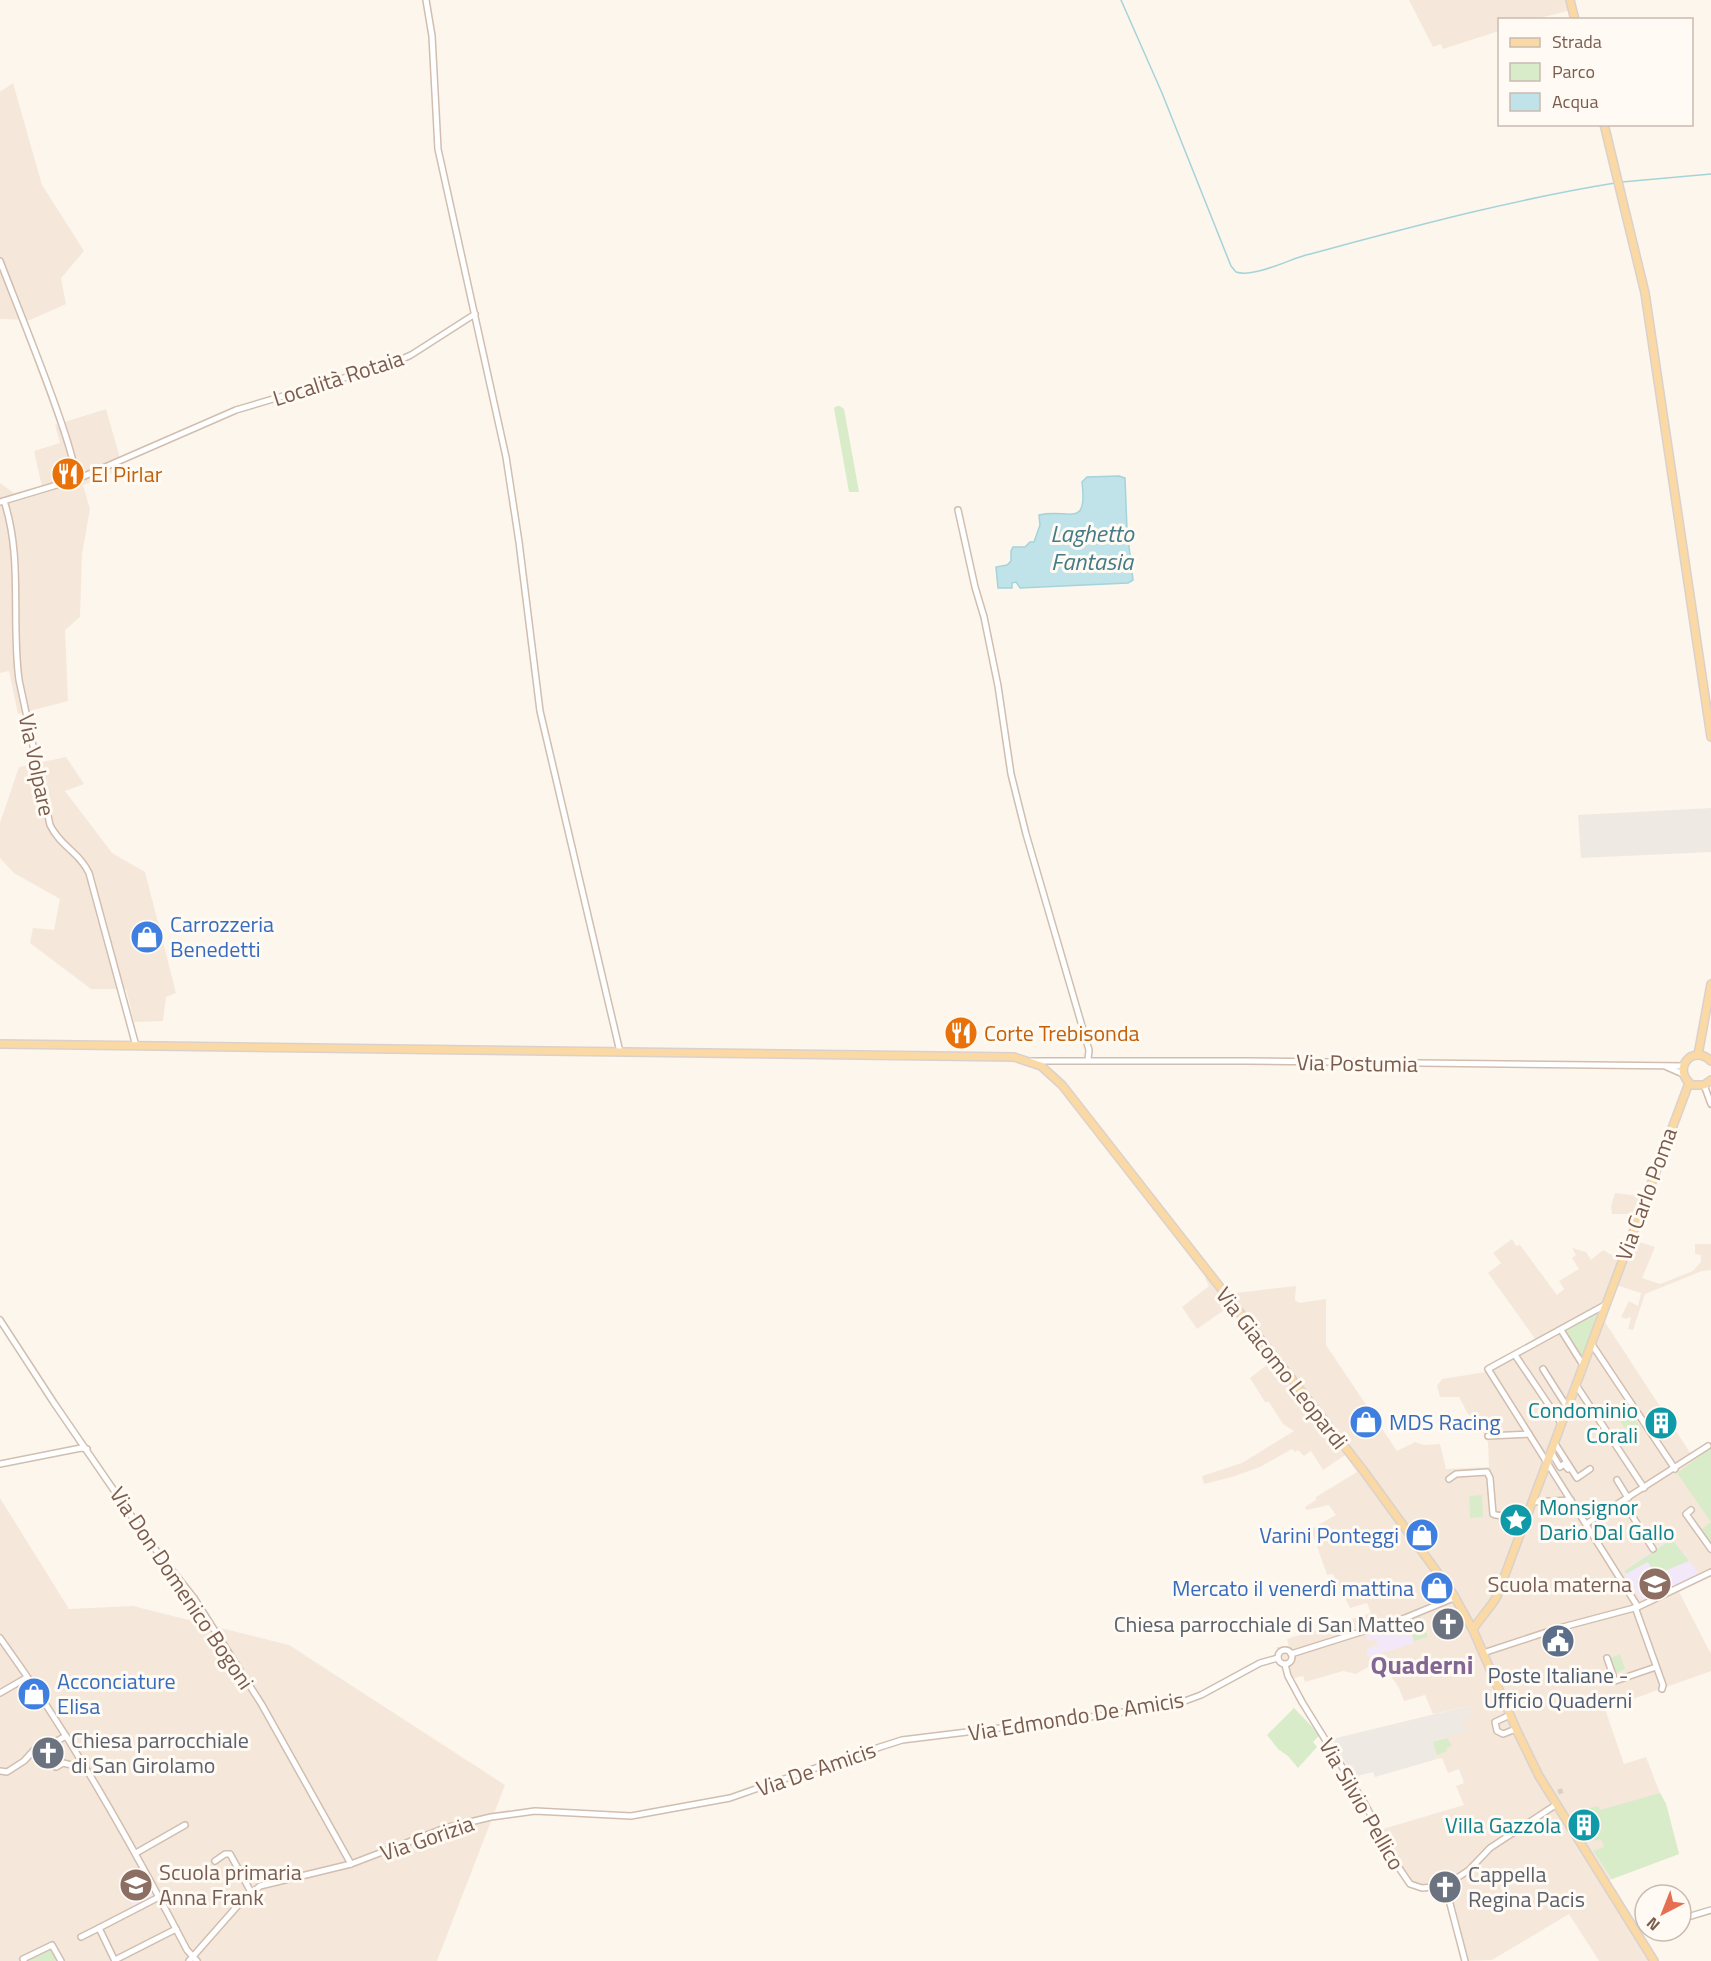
<svg xmlns="http://www.w3.org/2000/svg" width="1711" height="1961" font-family="'Titillium Web',sans-serif">
<style>
.residential{fill:#f5e8da}
.industrial{fill:#efe9e4}
.education{fill:#f3e8fa}
.green{fill:#d8ecc9}
.water{fill:#bfe3e8;stroke:#a5d3da;stroke-width:1.5}
.lines{fill:none;stroke-linecap:round;stroke-linejoin:round}
.stream{stroke:#a5d3da;stroke-width:1.5}
.minor-tunnel{stroke:#dcd0c4;stroke-width:5;stroke-dasharray:5 2.5;stroke-linecap:butt}
.minor-casing{stroke:#d1beb0;stroke-width:8}
.major-casing{stroke:#dad1cd;stroke-width:10}
.minor{stroke:#fff;stroke-width:5}
.major{stroke:#fbd9a5;stroke-width:7}
.labels{text-anchor:middle;stroke-width:6;stroke-linejoin:round;paint-order:stroke}
.street-label{font-size:22px;fill:#7a5c4d;stroke:#fffaf3}
.food-label{font-size:22px;fill:#c56008;stroke:#fffaf3;text-anchor:start}
.shop-label{font-size:22px;fill:#366cbe;stroke:#fffaf3;text-anchor:start}
.culture-label{font-size:22px;fill:#0d838f;stroke:#fffaf3;text-anchor:end}
.education-label{font-size:22px;fill:#785e54;stroke:#fffaf3;text-anchor:end}
.worship-label{font-size:22px;fill:#5b616d;stroke:#fffaf3;text-anchor:start}
.service-label{font-size:22px;fill:#4e5e75;stroke:#fffaf3}
.water-label{font-size:24px;font-style:italic;fill:#437c86;stroke:#fffaf3}
.quarter-label{font-size:26px;font-weight:bold;fill:#846695;stroke:#fffaf3}
</style>
<rect width="100%" height="100%" fill="#fdf6ec"/>
<!-- residential -->
<g class="residential">
<polygon points="1409,0 1569,0 1571,10 1536,19 1500,20 1499,31 1443,49 1441,44 1433,47"/>
<polygon points="13,83 42,185 84,251 61,278 66,304 30,320 0,319 0,92"/>
<polygon points="106,409 123,469 83,485 90,509 82,554 80,617 65,630 68,701 18,714 9,671 0,673 0,483 14,493 42,487 34,451 60,443 55,425"/>
<polygon points="66,757 84,784 65,791 112,853 145,872 176,993 166,997 163,1021 134,1022 126,989 91,989 30,943 33,928 54,930 60,899 14,873 0,858 0,823 19,767"/>
<polygon points="1615,1193 1647,1197 1633,1240 1655,1247 1642,1278 1660,1284 1693,1271 1701,1262 1701,1255 1695,1254 1695,1244 1711,1244 1711,1270 1702,1271 1645,1294 1633,1330 1628,1329 1631,1318 1628,1317 1627,1319 1621,1317 1629,1301 1638,1306 1641,1293 1616,1285 1603,1319 1691,1454 1711,1442 1711,1576 1679,1592 1711,1654 1711,1671 1605,1709 1624,1764 1646,1757 1660,1793 1666,1804 1679,1854 1607,1881 1659,1961 1599,1961 1569,1914 1492,1960 1463,1961 1444,1897 1436,1891 1421,1891 1407,1883 1399,1873 1376,1831 1464,1805 1456,1786 1464,1783 1459,1769 1448,1773 1442,1758 1437,1759 1432,1741 1462,1728 1461,1724 1465,1716 1471,1714 1468,1706 1433,1714 1425,1695 1404,1701 1399,1688 1380,1660 1356,1674 1343,1671 1305,1682 1303,1676 1294,1678 1276,1647 1289,1647 1287,1639 1371,1613 1367,1603 1350,1608 1333,1574 1327,1575 1311,1529 1336,1515 1329,1505 1306,1510 1305,1507 1316,1500 1316,1497 1357,1472 1345,1455 1323,1470 1311,1451 1304,1456 1298,1450 1295,1452 1292,1449 1260,1467 1232,1477 1204,1484 1202,1476 1242,1463 1294,1431 1283,1424 1269,1402 1265,1402 1250,1378 1272,1361 1243,1323 1241,1324 1227,1308 1197,1329 1182,1307 1209,1286 1205,1278 1210,1272 1228,1294 1296,1286 1295,1300 1299,1303 1326,1299 1326,1345 1397,1451 1415,1442 1424,1445 1440,1444 1446,1469 1489,1467 1488,1443 1477,1419 1468,1414 1459,1397 1440,1397 1437,1386 1442,1379 1485,1372 1490,1365 1536,1340 1488,1273 1501,1263 1493,1253 1512,1239 1516,1246 1520,1245 1557,1295 1564,1289 1559,1281 1579,1269 1572,1258 1576,1255 1572,1248 1586,1252 1591,1260 1603,1250 1619,1259 1635,1214 1612,1214 1611,1206"/>
<polygon points="0,1498 69,1609 133,1606 289,1645 505,1785 437,1961 0,1961"/>
</g>
<!-- industrial -->
<g class="industrial">
<polygon points="1711,808 1711,852 1581,858 1578,815"/>
<polygon points="1468,1706 1471,1714 1465,1716 1467,1722 1461,1724 1462,1728 1465,1727 1466,1731 1433,1741 1437,1759 1375,1777 1373,1772 1353,1777 1332,1739"/>
</g>
<!-- education -->
<g class="education">
<polygon points="1672,1538 1700,1575 1644,1600 1640,1598 1623,1571"/>
<polygon points="1406,1620 1414,1643 1368,1657 1366,1650 1378,1644 1376,1639 1368,1641 1366,1636 1370,1635 1369,1632"/>
<polygon points="139,1867 155,1896 133,1907 118,1878"/>
</g>
<!-- green -->
<g class="green">
<polygon points="837,406 840,406 844,409 859,492 849,492 834,408"/>
<polygon points="1597,1314 1582,1359 1564,1330"/>
<polygon points="1625,1404 1641,1428 1630,1436 1614,1412 1618,1409 1621,1412"/>
<polygon points="1711,1448 1711,1544 1701,1530 1711,1522 1677,1473"/>
<polygon points="1482,1495 1483,1517 1470,1518 1469,1496"/>
<polygon points="1672,1539 1689,1561 1662,1572 1660,1569 1653,1571 1648,1562 1626,1574 1624,1571"/>
<polygon points="1420,1616 1428,1637 1414,1641 1407,1620"/>
<polygon points="1620,1654 1625,1669 1613,1674 1608,1659"/>
<polygon points="1294,1708 1320,1735 1313,1742 1317,1747 1298,1768 1288,1756 1278,1749 1267,1735"/>
<polygon points="1447,1738 1452,1746 1446,1748 1447,1751 1437,1755 1433,1742"/>
<polygon points="1660,1793 1666,1804 1679,1854 1612,1879 1593,1851 1604,1847 1601,1839 1594,1841 1582,1810 1598,1806 1600,1810"/>
<polygon points="52,1949 58,1961 28,1961"/>
</g>
<!-- water -->
<path class="water" d="M1119 476 1125 478 1127 529 1133 580 1128 583 1020 588 1016 582 1012 583V588H998L996 567 1007 565 1011 561V551L1013 547H1025L1030 542H1034L1040 525 1039 515C1068 508 1088 530 1082 482L1087 477Z"/>
<g class="lines">
<!-- stream -->
<g class="stream">
<path d="M1121 0 1162 93 1231 266 1236 272C1253 278 1288 260 1306 255 1408 228 1510 200 1615 183"/>
<polyline points="1622,182 1711,174"/>
</g>
<!-- minor-tunnel -->
<polyline class="minor-tunnel" points="1558,1792 1565,1790"/>
<!-- minor casing -->
<g class="minor-casing">
<g id="minor">
<polyline points="426,0 432,36 438,149 506,457 519,542 540,711 620,1052"/>
<path d="M0 261C11 291 81 460 75 479"/>
<path d="M4 501C23 557 11 621 19 680L50 825C60 846 80 853 89 873L136 1046"/>
<polyline points="0,502 80,478 236,410 391,364 411,355 475,314"/>
<polyline points="958,510 975,587 984,617 998,686 1011,774 1026,834 1089,1050 1088,1060"/>
<polyline points="1031,1061 1248,1061 1684,1066"/>
<polyline points="1667,1067 1683,1074"/>
<polyline points="1704,1085 1711,1104"/>
<polyline points="1605,1305 1488,1369 1638,1607"/>
<polyline points="0,1320 54,1403 148,1540 194,1598 262,1705 351,1864"/>
<polyline points="1561,1330 1583,1365"/>
<polyline points="1591,1343 1675,1469"/>
<polyline points="1515,1355 1561,1423"/>
<polyline points="1543,1369 1567,1407"/>
<polyline points="1576,1385 1644,1488"/>
<polyline points="1488,1436 1529,1434"/>
<polyline points="1554,1442 1577,1478 1590,1469"/>
<polyline points="1551,1452 1560,1467 1564,1464 1568,1469"/>
<polyline points="0,1464 81,1448 87,1449"/>
<path d="M1449 1479 1456 1474 1487 1472 1490 1478 1493 1514C1504 1519 1516 1512 1527 1517"/>
<polyline points="1617,1480 1628,1498"/>
<polyline points="1623,1501 1653,1549"/>
<polyline points="1532,1502 1571,1500"/>
<polyline points="1691,1510 1686,1514 1711,1549"/>
<polyline points="1586,1524 1708,1446"/>
<polyline points="1635,1607 1663,1685 1662,1689"/>
<path d="M0 1638C71 1736 131 1843 187 1950L197 1961"/>
<circle cx="1285" cy="1657" r="7"/>
<polyline points="1483,1653 1559,1628 1638,1607 1711,1572"/>
<polyline points="1291,1654 1405,1618 1456,1597"/>
<polyline points="1607,1658 1615,1681 1656,1667"/>
<polyline points="1285,1665 1288,1676 1302,1702 1365,1804 1395,1862 1410,1884 1422,1888 1433,1887 1454,1880 1469,1870 1490,1848 1557,1804"/>
<polyline points="0,1693 26,1678"/>
<polyline points="1510,1715 1495,1722 1497,1731 1503,1734 1516,1729"/>
<polyline points="56,1767 63,1763 76,1766 82,1762"/>
<polyline points="0,1771 7,1772 24,1761 34,1750 40,1746 57,1741 66,1736"/>
<polyline points="136,1853 185,1825"/>
<polyline points="215,1861 225,1854 230,1854 251,1892"/>
<polyline points="1433,1887 1441,1891 1448,1896 1465,1961"/>
<polyline points="1681,1919 1711,1910"/>
<polyline points="81,1937 99,1928"/>
<polyline points="115,1960 176,1929"/>
<polyline points="24,1961 23,1959 52,1945 61,1961"/>
<polyline points="115,1961 99,1928 159,1897"/>
<polyline points="189,1961 240,1903 260,1886 351,1864 445,1828 491,1817 535,1811 631,1816 730,1798 824,1765 902,1740 1106,1715 1182,1702 1201,1695 1260,1663 1278,1658"/>
</g>
</g>
<!-- major casing -->
<g class="major-casing">
<g id="major">
<polyline points="1570,0 1575,20"/>
<polyline points="1604,124 1645,293 1711,737"/>
<polyline points="0,1044 1014,1057 1041,1066 1062,1085 1363,1470 1453,1594 1473,1630 1517,1731 1539,1776 1654,1961"/>
<polyline points="1698,1055 1711,984"/>
<path d="M1711 1061C1692 1043 1671 1070 1692 1085H1704L1711 1080"/>
<path d="M1473 1630C1476 1623 1492 1606 1497 1596L1689 1083"/>
</g>
</g>
<!-- minor -->
<use href="#minor" class="minor"/>
<!-- major -->
<use href="#major" class="major"/>
</g>
<!-- icons -->
<defs>
<g id="restaurant-disc" transform="scale(1.725)"><circle r="9.5" fill="#e8710a" stroke="#fffaf3"/><path d="M-5-6h1v4h1v-4h1v4h1v-4h1v5L-1.5 .5V6h-2V.5L-5-1ZM5-6V6H3V1.5H1.5Q1.5-4 5-6Z" fill="#fff"/></g>
<g id="shop-disc" transform="scale(1.725)"><circle r="9.5" fill="#3f7fe0" stroke="#fffaf3"/><path d="M-5-2.5h2.3a2.7 3.5 0 0 1 5.4 0H5L5.5 6h-11ZM-1.5-2.5h3a1.5 2.3 0 0 0-3 0Z" fill="#fff"/></g>
<g id="building-disc" transform="scale(1.725)"><circle r="9.5" fill="#0f9aa8" stroke="#fffaf3"/><path d="M-4-6H4V6H1V3H-1V6H-4ZM-2.5-4.3h1.7v1.8h-1.7ZM.8-4.3h1.7v1.8H.8ZM-2.5-1h1.7V.8h-1.7ZM.8-1h1.7V.8H.8Z" fill="#fff"/></g>
<g id="sight-disc" transform="scale(1.725)"><circle r="9.5" fill="#0f9aa8" stroke="#fffaf3"/><path d="M0-6L1.8-2.2L6-1.7L2.9 1.2L3.7 5.4L0 3.3L-3.7 5.4L-2.9 1.2L-6-1.7L-1.8-2.2Z" fill="#fff"/></g>
<g id="school-disc" transform="scale(1.725)"><circle r="9.5" fill="#8d6e63" stroke="#fffaf3"/><path d="M0-5L7-2L0 1L-7-2ZM-4 1L0 2.5L4 1V4Q0 6-4 4Z" fill="#fff"/></g>
<g id="church-disc" transform="scale(1.725)"><circle r="9.5" fill="#6b7280" stroke="#fffaf3"/><path d="M-1.2-6h2.4v3.5h3.3v2.4h-3.3V6h-2.4V-.1h-3.3v-2.4h3.3Z" fill="#fff"/></g>
<g id="civic-disc" transform="scale(1.725)"><circle r="9.5" fill="#5c6f8a" stroke="#fffaf3"/><path d="M-.6-6.5H3V-4.5H.6V-3L4-1V1h2V6H-6V1h2V-1L-.6-3ZM-1.2 2.5V6h2.4V2.5Z" fill="#fff"/></g>
</defs>
<g fill-rule="evenodd">
<use href="#restaurant-disc" x="68" y="474"/>
<use href="#shop-disc" x="147" y="937"/>
<use href="#restaurant-disc" x="961" y="1033"/>
<use href="#shop-disc" x="1366" y="1422"/>
<use href="#building-disc" x="1661" y="1423"/>
<use href="#sight-disc" x="1516" y="1520"/>
<use href="#shop-disc" x="1422" y="1535"/>
<use href="#school-disc" x="1655" y="1584"/>
<use href="#shop-disc" x="1437" y="1588"/>
<use href="#church-disc" x="1448" y="1624"/>
<use href="#civic-disc" x="1558" y="1641"/>
<use href="#shop-disc" x="34" y="1694"/>
<use href="#church-disc" x="48" y="1753"/>
<use href="#building-disc" x="1584" y="1825"/>
<use href="#school-disc" x="136" y="1885"/>
<use href="#church-disc" x="1445" y="1887"/>
</g>
<g class="labels">
<!-- street labels -->
<g class="street-label">
<text transform="translate(338 378) rotate(-18)" y="8">Località Rotaia</text>
<text transform="translate(37 765) rotate(78)" y="8">Via Volpare</text>
<text transform="translate(1357 1063) rotate(1)" y="8">Via Postumia</text>
<text transform="translate(1646 1194) rotate(-70)" y="8">Via Carlo Poma</text>
<text transform="translate(1282 1368) rotate(52)" y="8">Via Giacomo Leopardi</text>
<text transform="translate(182 1588) rotate(56)" y="8">Via Don Domenico Bogoni</text>
<text transform="translate(1076 1716) rotate(-9)" y="8">Via Edmondo De Amicis</text>
<text transform="translate(816 1769) rotate(-19)" y="8">Via De Amicis</text>
<text transform="translate(1362 1804) rotate(60)" y="8">Via Silvio Pellico</text>
<text transform="translate(427 1838) rotate(-19)" y="8">Via Gorizia</text>
</g>
<!-- food labels -->
<g class="food-label">
<text x="91" y="482">El Pirlar</text>
<text x="984" y="1041">Corte Trebisonda</text>
</g>
<!-- shop labels -->
<g class="shop-label">
<text x="170" y="932">Carrozzeria<tspan x="170" dy="25">Benedetti</tspan></text>
<text x="1389" y="1430">MDS Racing</text>
<text x="1399" y="1543" text-anchor="end">Varini Ponteggi</text>
<text x="1414" y="1596" text-anchor="end">Mercato il venerdì mattina</text>
<text x="57" y="1689">Acconciature<tspan x="57" dy="25">Elisa</tspan></text>
</g>
<!-- culture labels -->
<g class="culture-label">
<text x="1638" y="1418">Condominio<tspan x="1638" dy="25">Corali</tspan></text>
<text x="1539" y="1515" text-anchor="start">Monsignor<tspan x="1539" dy="25">Dario Dal Gallo</tspan></text>
<text x="1561" y="1833">Villa Gazzola</text>
</g>
<!-- education labels -->
<g class="education-label">
<text x="1632" y="1592">Scuola materna</text>
<text x="159" y="1880" text-anchor="start">Scuola primaria<tspan x="159" dy="25">Anna Frank</tspan></text>
</g>
<!-- worship labels -->
<g class="worship-label">
<text x="1425" y="1632" text-anchor="end">Chiesa parrocchiale di San Matteo</text>
<text x="71" y="1748">Chiesa parrocchiale<tspan x="71" dy="25">di San Girolamo</tspan></text>
<text x="1468" y="1882">Cappella<tspan x="1468" dy="25">Regina Pacis</tspan></text>
</g>
<!-- service labels -->
<g class="service-label">
<text x="1558" y="1683">Poste Italiane -<tspan x="1558" dy="25">Ufficio Quaderni</tspan></text>
</g>
<!-- water labels -->
<g class="water-label">
<text x="1092" y="542">Laghetto<tspan x="1092" dy="28">Fantasia</tspan></text>
</g>
<!-- quarter labels -->
<g class="quarter-label">
<text x="1422" y="1674">Quaderni</text>
</g>
</g>
<!-- legend -->
<rect x="1498" y="18" width="195" height="108" fill="#fffaf3" stroke="#cabbb1" stroke-width="1.5"/>
<rect x="1510" y="38" width="30" height="9" fill="#fbd9a5" stroke="#cabbb1" stroke-width="1.5"/>
<text x="1552" y="48" font-size="18" fill="#7a5c4d">Strada</text>
<rect x="1510" y="63" width="30" height="18" fill="#d8ecc9" stroke="#cabbb1" stroke-width="1.5"/>
<text x="1552" y="78" font-size="18" fill="#7a5c4d">Parco</text>
<rect x="1510" y="93" width="30" height="18" fill="#bfe3e8" stroke="#cabbb1" stroke-width="1.5"/>
<text x="1552" y="108" font-size="18" fill="#7a5c4d">Acqua</text>
<!-- north arrow -->
<g transform="translate(1663 1913) rotate(222)"><circle r="28" fill="#fffaf3" stroke="#cabbb1" stroke-width="1.5"/>
<path d="M0-4.5L10 22L0 15L-10 22Z" fill="#e76f51"/>
<text y="-9" font-size="16" font-weight="bold" text-anchor="middle" fill="#7a5c4d">N</text>
</g>
</svg>
